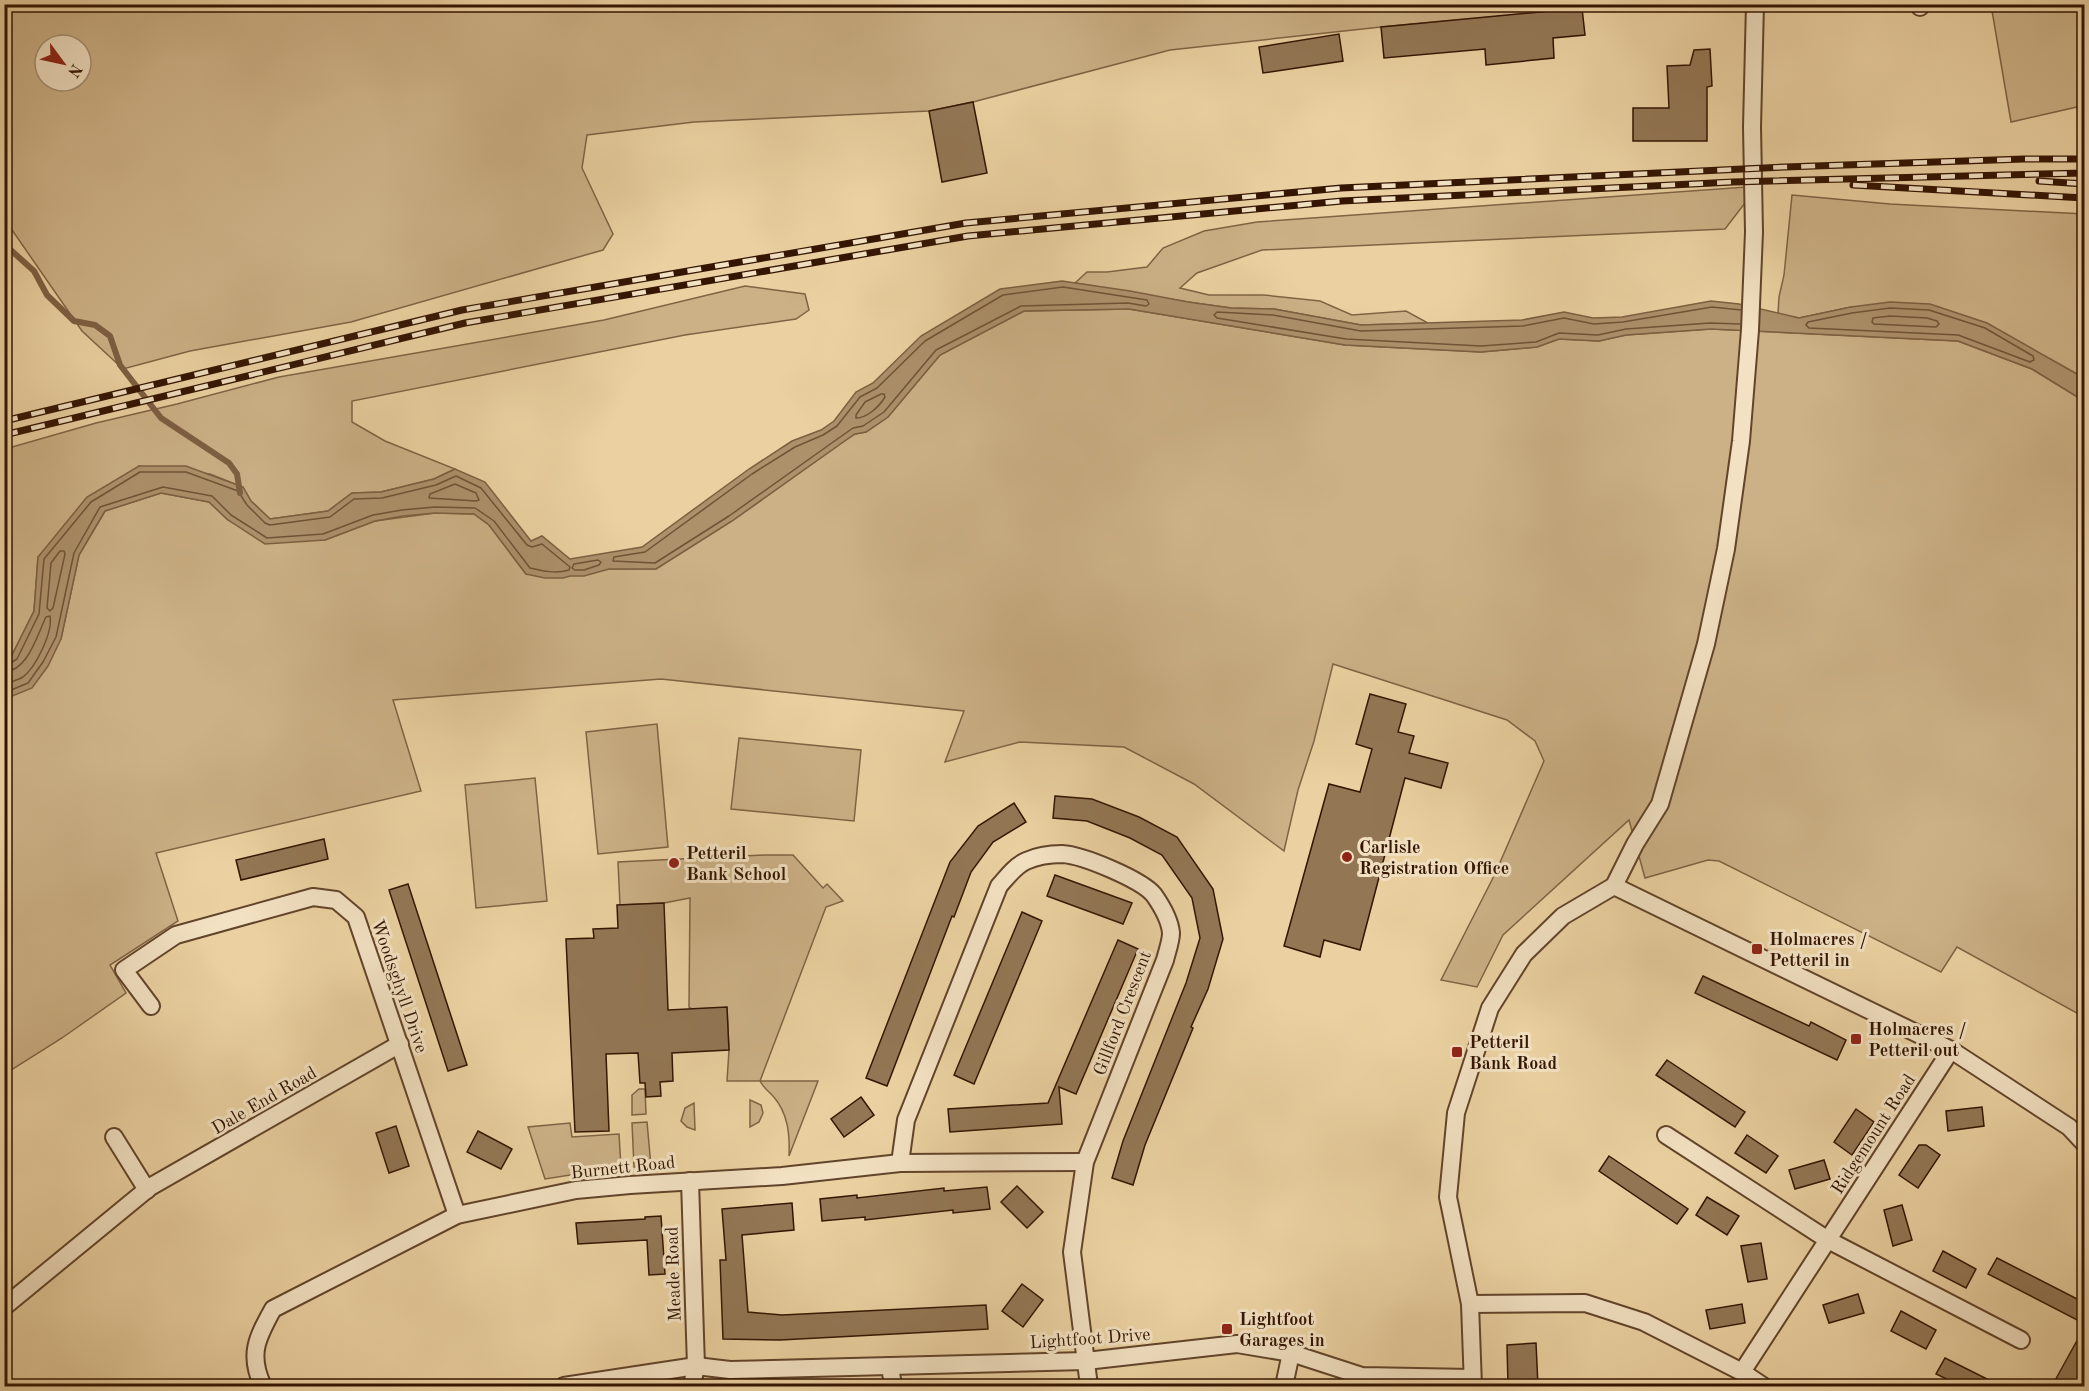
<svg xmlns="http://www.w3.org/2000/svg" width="2089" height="1391" font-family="'Old Standard TT',serif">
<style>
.green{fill:#ccb186;stroke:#806344;stroke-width:1.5;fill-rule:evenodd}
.water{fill:#ad916b;stroke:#7d5f41;stroke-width:1.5}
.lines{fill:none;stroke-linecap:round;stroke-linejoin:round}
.shore{stroke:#705336;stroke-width:1.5}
.stream{stroke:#7d5f41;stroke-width:6}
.building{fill:#937755;stroke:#341502;stroke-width:1.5}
.street-casing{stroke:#62442a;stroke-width:20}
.street{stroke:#f2e1c2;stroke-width:16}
.rail-casing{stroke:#341502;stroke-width:7}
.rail{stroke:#f2e1c2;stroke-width:4.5;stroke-dasharray:14;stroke-linecap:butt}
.poi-dot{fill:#8f2418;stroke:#f2e1c2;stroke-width:2}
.labels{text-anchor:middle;stroke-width:6;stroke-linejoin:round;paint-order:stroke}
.poi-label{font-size:18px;font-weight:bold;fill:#341502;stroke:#f2e1c2;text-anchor:start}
.street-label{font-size:18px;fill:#341502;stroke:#f2e1c2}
</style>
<rect width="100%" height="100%" fill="#ebd1a1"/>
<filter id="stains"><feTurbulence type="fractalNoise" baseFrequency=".00333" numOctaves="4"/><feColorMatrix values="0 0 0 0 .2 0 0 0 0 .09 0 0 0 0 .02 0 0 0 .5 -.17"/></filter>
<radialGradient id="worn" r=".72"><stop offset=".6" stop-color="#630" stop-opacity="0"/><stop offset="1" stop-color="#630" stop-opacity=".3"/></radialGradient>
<!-- green -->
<g class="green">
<path d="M4 5H1626L1381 27 1170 50 973 102 929 111 694 122 587 135 582 168 613 234 603 250 351 322 190 351 123 369 82 331 10 227 5 221ZM45 45H81V81H45Z"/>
<polygon points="1991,5 2084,5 2084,135 2077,107 2011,122"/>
<polygon points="1746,187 1745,203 1725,229 1262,250 1197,273 1180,288 1209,295 1264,295 1320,301 1352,315 1406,311 1428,323 1361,325 1274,309 1231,308 1188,302 1075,283 1087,272 1107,272 1147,267 1163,248 1204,231 1257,222"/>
<polygon points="1792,195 1890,204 2084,214 2084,378 2050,359 1851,307 1799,318 1778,314 1779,297 1784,275"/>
<polygon points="745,286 805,294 809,310 796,319 685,335 352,401 352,422 385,441 455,469 434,479 381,492 352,493 328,511 270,519 251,501 243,487 210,474 139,466 38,557 34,611 12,655 5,660 5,449 96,423 177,404 279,377 604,320"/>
<polygon points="1129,309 1345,345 1481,352 1537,347 1559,339 1599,341 1626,335 1711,329 1958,341 2032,369 2084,401 2084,1017 1957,947 1941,972 1719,861 1708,860 1645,878 1629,820 1503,935 1477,987 1441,980 1495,874 1544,761 1535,741 1507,720 1333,664 1314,741 1298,790 1284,851 1194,784 1124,747 1020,742 945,762 964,711 661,679 393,700 421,791 156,853 178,921 110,965 126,993 62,1038 5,1074 5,699 61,639 79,555 105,511 161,493 209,502 228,520 325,540 375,521 435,513 474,514 489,525 526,574 609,569 656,569 732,521 846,440 855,434 866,432 888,417 940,355 1024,311"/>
<polygon points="657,724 668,847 598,854 586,732"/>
<polygon points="739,738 861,750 854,821 731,809"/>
<polygon points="535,778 547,901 476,908 465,785"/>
<path d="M764 855H793L823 888 827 884 843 901 826 907 760 1081H818L789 1156C790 1134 788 1113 773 1096 768 1091 763 1087 760 1081H727L729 1050 727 1008 692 1009 689 1007 690 898 664 903 620 905 618 862Z"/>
<polygon points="639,1089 645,1089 646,1114 632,1115 632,1095"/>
<polygon points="750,1100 761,1105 763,1113 759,1122 750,1127"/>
<polygon points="694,1103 695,1130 687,1127 681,1121 685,1108"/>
<polygon points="647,1122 651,1166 634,1167 632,1123"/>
<polygon points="570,1123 572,1137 619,1134 621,1167 545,1179 528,1127"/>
</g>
<!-- water -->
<polygon class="water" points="1062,281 1130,291 1188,302 1231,308 1274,309 1361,325 1522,320 1564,312 1593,318 1622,317 1711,301 1739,304 1799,318 1851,307 1890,302 1930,304 1987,323 2084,378 2084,401 2032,369 1958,341 1711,329 1626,335 1599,341 1559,339 1537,347 1481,352 1345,345 1129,309 1024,311 940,355 888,417 866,432 855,434 846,440 732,521 656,569 609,569 584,576 570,576 563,578 545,578 526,574 489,525 474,514 435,513 403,516 375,521 325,540 265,544 228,520 209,502 161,493 105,511 79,555 61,639 48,666 32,688 5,699 4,660 12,655 34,611 38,557 87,497 139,466 186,466 243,487 251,501 270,519 328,511 352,493 381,492 434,479 455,469 485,482 531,541 542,536 570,559 642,547 749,469 792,441 821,430 834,421 856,392 873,383 921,336 1000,289"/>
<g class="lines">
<!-- shore -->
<g class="shore">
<polygon points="1063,287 1147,300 1149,304 1146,306 1128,303 1021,306 936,350 884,412 863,426 853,428 843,435 729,516 655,563 613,561 614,557 645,552 752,474 795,447 823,435 837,426 860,397 877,388 925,341 1003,295"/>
<polygon points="1890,308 1929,310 1985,328 2033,356 2034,360 2030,362 1958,335 1809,328 1806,325 1808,322 1852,313"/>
<polygon points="1890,316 1927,318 1937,321 1939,324 1936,327 1874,324 1872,322 1873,318"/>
<polyline points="1740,324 1710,323 1626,329 1598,335 1559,333 1536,342 1481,346 1346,339 1217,318 1214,315 1217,312 1273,315 1361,331 1523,326 1564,318 1594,324 1623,322 1712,307 1741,310"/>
<path d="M881 394H884L885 397C879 407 867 418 856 418V415L865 402Z"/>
<polygon points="455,484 476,493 479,500 476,501 429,498 430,494"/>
<polygon points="60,551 64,551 65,554 53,608 50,611 47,608 51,563"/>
<polygon points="598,560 601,562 599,565 584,570 575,570 572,568 574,564"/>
<path d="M4 665 9 664 17 659 39 614 44 559 91 502 140 472H186L238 491 247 505 265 523 270 525 330 517 354 499 382 498 436 485 456 476 481 488 527 545 532 547 542 544 570 567 569 570C556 574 543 571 530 568L494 521 475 508 435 507 402 510 373 515 323 534 267 538 231 515 212 496 163 487 100 507 74 553 56 637 43 662 28 683 4 693"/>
<path d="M4 672C28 671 37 635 46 617L50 616C53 632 36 667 23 677 18 680 10 682 4 685"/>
</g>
<!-- stream -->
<polyline class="stream" points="4,244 34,271 47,295 74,321 95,325 110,336 120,365 161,418 229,463 237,474 240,493"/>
</g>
<!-- building -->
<g class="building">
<polygon points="1582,8 1585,35 1553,38 1554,58 1486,65 1485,49 1384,58 1381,27"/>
<polygon points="1339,34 1343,61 1263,73 1259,47"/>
<polygon points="1710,49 1712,86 1707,87 1707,141 1633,141 1633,108 1669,108 1667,66 1690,65 1694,50"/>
<polygon points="973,102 987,173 942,182 929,111"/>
<polygon points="1370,694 1406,704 1398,732 1414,736 1409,753 1448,763 1441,788 1405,778 1360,950 1324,940 1320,957 1284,946 1329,784 1360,792 1372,749 1356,744"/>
<polygon points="1055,796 1092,799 1139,817 1177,837 1213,889 1223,939 1208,989 1191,1027 1193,1028 1145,1145 1133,1185 1112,1178 1123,1141 1186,983 1200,938 1192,898 1162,855 1130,838 1087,821 1053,818"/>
<polygon points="1014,803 1026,822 993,842 971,872 954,917 952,916 887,1086 866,1078 950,862 978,826"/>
<polygon points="324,839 328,859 241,880 236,860"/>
<polygon points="1055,875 1132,903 1123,924 1047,896"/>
<polygon points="408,884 467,1065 448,1071 389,890"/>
<polygon points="664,903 668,1010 727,1007 729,1050 672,1053 673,1081 660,1082 661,1096 646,1097 645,1083 640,1083 638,1053 606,1054 609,1131 575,1132 566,939 594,938 593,929 618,928 617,905"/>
<polygon points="1022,912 1042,921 974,1084 954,1075"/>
<polygon points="1118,940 1138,949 1076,1094 1059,1087 1062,1124 950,1132 948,1109 1048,1103"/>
<polygon points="1703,976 1809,1026 1811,1022 1846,1040 1837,1060 1695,993"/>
<polygon points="1667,1060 1745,1112 1735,1127 1656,1075"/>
<polygon points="861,1097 874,1115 844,1137 831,1119"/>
<polygon points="1982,1107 1984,1126 1948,1131 1946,1111"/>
<polygon points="1856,1109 1874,1122 1852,1155 1834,1142"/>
<polygon points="396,1126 409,1166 389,1173 376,1133"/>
<polygon points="478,1131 512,1149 501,1169 467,1152"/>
<polygon points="1747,1135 1778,1156 1766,1173 1735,1153"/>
<polygon points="1919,1145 1926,1145 1940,1155 1918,1188 1899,1175"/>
<polygon points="1609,1156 1688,1209 1677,1224 1599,1171"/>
<polygon points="1824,1160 1830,1179 1795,1189 1789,1170"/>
<polygon points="1017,1186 1043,1212 1027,1228 1001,1202"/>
<polygon points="987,1187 990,1209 953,1213 953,1210 865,1220 865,1217 822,1221 820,1199 857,1195 857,1198 944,1188 944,1191"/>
<polygon points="1707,1197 1739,1216 1727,1235 1696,1215"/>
<polygon points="792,1203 794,1230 742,1235 748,1312 782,1315 986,1305 988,1329 780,1340 723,1339 720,1260 726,1260 722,1209"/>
<polygon points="1902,1205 1912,1240 1893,1246 1884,1210"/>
<polygon points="661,1216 665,1274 649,1275 647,1240 578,1244 576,1223 645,1219 645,1217"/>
<polygon points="1761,1243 1767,1279 1748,1282 1741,1246"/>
<polygon points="1943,1251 1976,1269 1966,1288 1933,1271"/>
<polygon points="1997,1258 2085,1303 2085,1324 1988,1274"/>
<polygon points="1022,1284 1043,1300 1023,1327 1002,1311"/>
<polygon points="1858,1294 1864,1313 1829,1323 1823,1305"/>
<polygon points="1742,1304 1745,1323 1710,1329 1706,1310"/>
<polygon points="1901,1311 1936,1330 1926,1349 1891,1331"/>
<polygon points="2085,1326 2085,1364 2073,1386 2052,1386"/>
<polygon points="1536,1343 1538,1386 1508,1386 1507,1345"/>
<polygon points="1945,1358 2001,1386 1961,1386 1936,1374"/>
</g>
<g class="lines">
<!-- street casing -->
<g class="street-casing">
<g id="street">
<polyline points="1920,4 1920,7"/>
<polyline points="1614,886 1951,1050 2069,1127 2084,1143"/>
<polyline points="151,1006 124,970 176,935 313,897 336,900 356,917 457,1215"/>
<polyline points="1666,1135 1828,1240 2021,1340"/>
<polyline points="114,1137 147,1190"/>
<path d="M900 1163 906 1120 999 886C1007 877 1015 866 1026 861 1037 856 1051 854 1062 854 1083 855 1142 880 1154 895 1161 905 1170 921 1171 933 1171 941 1167 952 1165 960L1085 1162 1072 1252 1089 1386"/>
<polyline points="690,1181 696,1366 692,1386"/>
<polyline points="1470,1304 1585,1303 1644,1322 1742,1372 1763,1386"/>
<polyline points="4,1307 150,1187 400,1044"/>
<polyline points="890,1366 893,1386"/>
<polyline points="1742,1372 1951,1050"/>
<path d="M263 1386C248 1355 257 1338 273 1309L457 1215 576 1190 630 1185 782 1176 900 1163 1085 1162"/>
<polyline points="564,1386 696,1366 730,1370 1086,1361 1237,1344 1291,1353 1362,1376 1472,1378"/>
<polyline points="1284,1386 1291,1353"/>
<polyline points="1473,1386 1470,1304 1448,1197 1456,1113 1490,1008 1524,954 1563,916 1614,886 1635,844 1660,804 1706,644 1726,549 1741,441 1750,330 1754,232 1752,127 1755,4"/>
</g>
</g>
<!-- street -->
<use href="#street" class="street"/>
<!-- rail casing -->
<g class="rail-casing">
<g id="rail">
<polyline points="2039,181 2084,184"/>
<polyline points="1853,185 2084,198"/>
<polyline points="4,421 462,310 966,223 1341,188 1785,167 2024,159 2084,159"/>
<polyline points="4,435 465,323 968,236 1342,201 1733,182 2084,173"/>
</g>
</g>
<!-- rail -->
<use href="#rail" class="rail"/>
</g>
<!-- markers -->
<g class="poi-dot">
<circle cx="1347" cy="857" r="6"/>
<circle cx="674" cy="863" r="6"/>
<rect x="1751" y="943" width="12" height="12" rx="3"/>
<rect x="1850" y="1033" width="12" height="12" rx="3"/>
<rect x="1451" y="1046" width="12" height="12" rx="3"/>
<rect x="1221" y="1323" width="12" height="12" rx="3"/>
</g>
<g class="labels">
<!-- poi labels -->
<g class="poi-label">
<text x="1359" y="853">Carlisle<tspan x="1359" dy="21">Registration Office</tspan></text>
<text x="686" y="859">Petteril<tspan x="686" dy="21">Bank School</tspan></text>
<text x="1769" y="945">Holmacres /<tspan x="1769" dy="21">Petteril in</tspan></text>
<text x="1868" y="1035">Holmacres /<tspan x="1868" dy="21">Petteril out</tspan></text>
<text x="1469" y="1048">Petteril<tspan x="1469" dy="21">Bank Road</tspan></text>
<text x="1239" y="1325">Lightfoot<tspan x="1239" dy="21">Garages in</tspan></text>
</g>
<!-- street labels -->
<g class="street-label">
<text transform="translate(400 986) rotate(71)" y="6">Woodsghyll Drive</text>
<text transform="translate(1122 1013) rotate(-69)" y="6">Gillford Crescent</text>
<text transform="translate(264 1100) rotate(-30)" y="6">Dale End Road</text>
<text transform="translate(1873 1134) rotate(-57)" y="6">Ridgemount Road</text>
<text transform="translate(623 1167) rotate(-6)" y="6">Burnett Road</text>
<text transform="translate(673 1274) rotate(-92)" y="6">Meade Road</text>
<text transform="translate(1090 1338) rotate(-4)" y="6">Lightfoot Drive</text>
</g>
</g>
<!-- margin -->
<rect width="2089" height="1391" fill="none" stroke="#ebd1a1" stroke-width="24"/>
<rect x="6" y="6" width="2077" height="1379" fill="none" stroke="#341502" stroke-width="3"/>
<rect x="12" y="12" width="2065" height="1367" fill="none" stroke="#341502" stroke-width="1.5"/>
<!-- north arrow -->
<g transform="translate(63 63) rotate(123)"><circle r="28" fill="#f2e1c2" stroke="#a68f75" stroke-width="1.5"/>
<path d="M0-4.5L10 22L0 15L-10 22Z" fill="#8f2418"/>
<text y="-9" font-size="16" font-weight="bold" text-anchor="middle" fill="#341502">N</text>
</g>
<rect width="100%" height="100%" filter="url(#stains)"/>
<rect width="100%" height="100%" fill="url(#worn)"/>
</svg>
